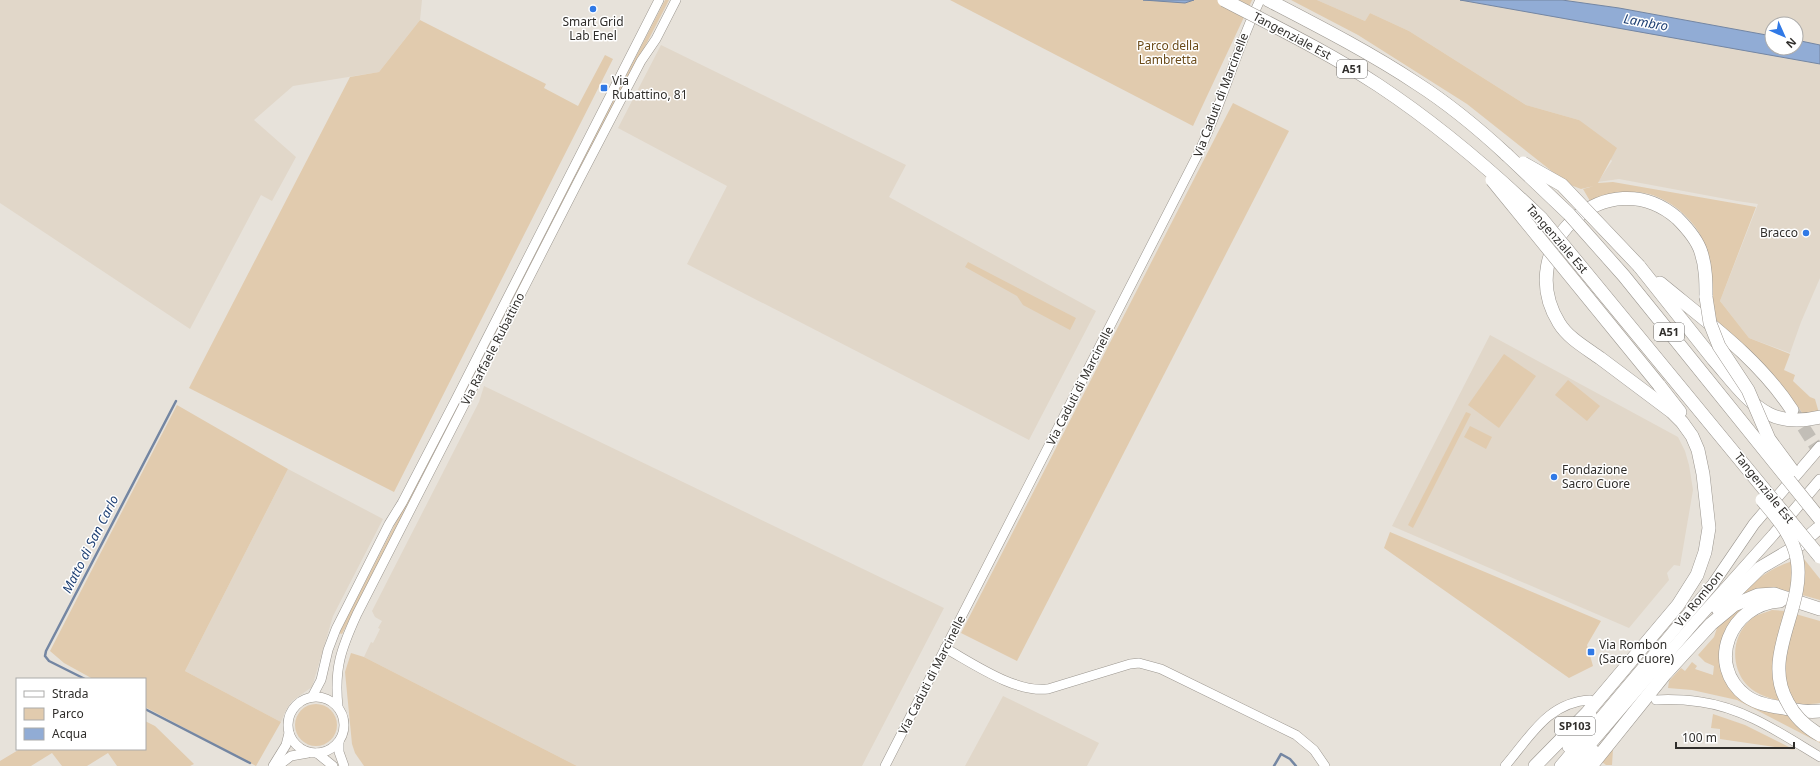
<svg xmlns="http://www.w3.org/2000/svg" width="1820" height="766" font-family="'Noto Sans',sans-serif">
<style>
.built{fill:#e1d7c9}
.green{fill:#e1cbae}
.water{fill:#91acd5;stroke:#7486a2}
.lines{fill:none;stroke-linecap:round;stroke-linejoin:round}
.stream{stroke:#7486a2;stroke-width:2.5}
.highway-tunnel{stroke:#c2beb7;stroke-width:13;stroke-dasharray:13 6;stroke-linecap:butt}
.minor-casing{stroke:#9b968f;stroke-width:10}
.major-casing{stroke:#9b968f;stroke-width:12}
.highway-casing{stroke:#9b968f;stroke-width:14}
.minor{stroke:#fff;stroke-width:9}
.major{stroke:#fff;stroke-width:11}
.highway{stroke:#fff;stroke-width:13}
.highway-bridge-casing{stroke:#9b968f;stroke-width:14;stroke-linecap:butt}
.highway-bridge{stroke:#fff;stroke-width:13}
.poi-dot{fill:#3079e6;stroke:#fff;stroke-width:1.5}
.labels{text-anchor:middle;stroke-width:3;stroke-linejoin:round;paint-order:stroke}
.shield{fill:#fff;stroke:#6e6d6b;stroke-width:1}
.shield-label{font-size:11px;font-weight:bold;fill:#302e2b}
.poi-label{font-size:12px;fill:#302e2b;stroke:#fff;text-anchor:start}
.street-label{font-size:12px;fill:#302e2b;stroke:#fff}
.park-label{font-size:12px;fill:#6b4b19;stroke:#fff}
.water-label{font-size:13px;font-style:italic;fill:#1d3f73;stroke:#fff}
</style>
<rect width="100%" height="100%" fill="#e7e2da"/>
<!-- built -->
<g class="built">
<polygon points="0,0 422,0 420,20 379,72 293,86 254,120 296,157 272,201 261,195 190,329 0,203"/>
<polygon points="1317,0 1460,0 1820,64 1820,278 1801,322 1790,353 1749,338 1720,301 1758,204 1737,201 1619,179 1598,182 1612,161 1579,120 1526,105 1409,31 1370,13 1365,21"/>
<polygon points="1562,0 1820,0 1820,45 1796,40 1796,24 1772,24 1772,36 1619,8"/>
<polygon points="661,45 906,165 889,197 1096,311 1029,440 687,264 727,186 618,128"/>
<polygon points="1490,335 1678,437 1685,451 1689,465 1693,490 1680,566 1674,565 1667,573 1669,580 1629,628 1392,526"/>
<polygon points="484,386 944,608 862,766 577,766 364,657 371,642 373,643 380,629 378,628 382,621 375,617 372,611 479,402"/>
<polygon points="288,469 383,519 333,616 312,687 292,701 286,710 281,722 185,671"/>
<polygon points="1003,696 1099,743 1087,766 965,766"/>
</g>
<!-- green -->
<g class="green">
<polygon points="665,0 669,0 342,634 339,633"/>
<polygon points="950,0 1252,0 1193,126"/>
<path d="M1291 0H1317L1365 21 1370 13 1409 31 1526 105 1579 120 1617 148 1598 183 1613 182 1756 207 1720 301 1749 338 1790 354 1784 370 1795 375 1793 381 1810 397 1815 399 1819 413 1804 416 1799 408 1719 327 1715 317 1699 236 1700 234C1687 212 1660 191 1632 192 1618 192 1604 198 1590 201L1583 189 1594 186 1581 189 1568 184 1467 104 1358 35Z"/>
<polygon points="420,20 546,84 544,88 578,106 605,55 613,59 394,492 189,388 350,77 379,72"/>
<polygon points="1233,103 1289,131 1017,661 961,633"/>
<polygon points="968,262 1076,318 1070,330 1023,305 1017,296 965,267"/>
<polygon points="1504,354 1536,376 1499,428 1468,405"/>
<polygon points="1568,380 1600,406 1587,421 1555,395"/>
<polygon points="177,405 288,469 185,671 281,722 256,766 145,707 145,679 93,679 64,663 50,651"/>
<polygon points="1466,412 1471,414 1413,528 1408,525"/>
<polygon points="1470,426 1492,437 1486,449 1464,437"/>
<polygon points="1390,532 1601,621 1587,645 1593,666 1569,678 1384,548"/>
<path d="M1804 559 1820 579V600L1788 591 1769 589 1744 595 1743 593C1760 575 1780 562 1804 559Z"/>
<path d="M1751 603C1718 625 1717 646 1728 681L1787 711 1820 736V743L1737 700 1692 690 1668 688 1669 681 1681 668 1685 671 1692 662 1697 666 1695 669 1713 675 1714 666 1705 662 1698 655 1714 637 1718 625 1742 607Z"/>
<path d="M1772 610 1785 611 1820 621V703C1800 707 1759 700 1746 684 1730 665 1732 636 1750 620 1756 614 1765 613 1772 610Z"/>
<polygon points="351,653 364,657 577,766 364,766 355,753 352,744 345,672"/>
<circle cx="316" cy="725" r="21"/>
<polygon points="1713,714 1745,725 1795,750 1720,739 1720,729 1711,728"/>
<polygon points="145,721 155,726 194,764 190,766 117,766 108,753 87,766 62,766 52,753 31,766 0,766 0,761 20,749 145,749"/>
<polygon points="1613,749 1612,765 1606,765 1602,762"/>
</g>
<!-- water -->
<g class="water">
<polygon points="1143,0 1194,0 1185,3"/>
<polygon points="1460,0 1562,0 1619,8 1772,36 1772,48 1796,48 1796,40 1820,45 1820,64"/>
</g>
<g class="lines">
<!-- stream -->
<g class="stream">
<polyline points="85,679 49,661 45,656 46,651 176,401"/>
<polyline points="145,709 250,763"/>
<polyline points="1274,766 1281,754 1290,759 1296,766"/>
</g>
<!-- highway-tunnel -->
<polyline class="highway-tunnel" points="1793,411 1820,453"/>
<!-- minor casing -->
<g class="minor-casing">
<g id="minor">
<path d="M945 648C974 664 1015 693 1048 689L1130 664 1139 663 1161 669 1296 735 1314 750 1325 766"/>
<circle cx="316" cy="725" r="28"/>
<polyline points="312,697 321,680 328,650 336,629 389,524 402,503 455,401 659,0"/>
<path d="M1656 700C1671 699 1686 700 1701 702 1745 708 1783 735 1820 757"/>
<path d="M338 707C334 668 341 649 357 614L580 178 641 61 656 39 676 0"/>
<polyline points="339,742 339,752 344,766"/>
<polyline points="317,753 333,766"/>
<polyline points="273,766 286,745 289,733"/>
<polyline points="278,766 291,756 308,753"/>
<path d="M885 766 1198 154C1222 104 1236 50 1260 0"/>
<path d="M1505 766C1530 737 1548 702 1590 700"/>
</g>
</g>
<!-- major casing -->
<g class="major-casing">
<g id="major">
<polyline points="1568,747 1591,715"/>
<polyline points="1560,766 1713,584 1754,524 1820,447"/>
<polyline points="1572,766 1696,621 1773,535 1820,480"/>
</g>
</g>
<!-- highway casing -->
<g class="highway-casing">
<g id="highway">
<path d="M1268 0C1318 26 1369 52 1416 83 1449 104 1479 129 1507 155"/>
<path d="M1639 266C1664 297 1688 328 1713 359 1730 378 1746 402 1769 414 1785 422 1803 421 1820 417"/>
<path d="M1660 283C1707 322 1758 358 1792 410"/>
<polyline points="1659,385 1680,412"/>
<path d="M1780 601C1730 604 1705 665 1746 696 1757 704 1771 706 1784 708 1796 710 1807 713 1820 711"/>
<polyline points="1718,609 1760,568 1799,545 1820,527"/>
<path d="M1535 766 1587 713 1678 605 1697 575 1705 552 1709 528 1703 474 1698 450 1692 436 1682 422 1672 412C1648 394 1624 376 1600 358 1586 348 1568 338 1559 323 1511 245 1609 159 1677 218 1687 228 1697 239 1701 252 1706 267 1706 282 1706 297"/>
<polyline points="1579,766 1593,751"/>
<polyline points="1591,766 1665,674 1711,624 1734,605 1758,595 1774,594 1820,609"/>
</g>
</g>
<!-- minor -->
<use href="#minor" class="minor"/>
<!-- major -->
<use href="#major" class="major"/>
<!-- highway -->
<use href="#highway" class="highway"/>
<!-- highway-bridge casing -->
<g class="highway-bridge-casing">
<g id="highway-bridge">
<path d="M1224 0C1276 27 1329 53 1378 85 1437 124 1491 170 1541 218L1820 557"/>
<polyline points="1507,155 1569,214 1624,276 1820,519"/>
<polyline points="1523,163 1562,185 1639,266"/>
<polyline points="1492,180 1659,385"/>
<polyline points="1706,297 1710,323 1719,346 1748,390 1769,439 1792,470"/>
<path d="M1762 500C1777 518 1793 535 1797 559 1806 608 1760 656 1788 703 1795 717 1806 727 1820 735"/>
</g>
</g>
<!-- highway-bridge -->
<use href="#highway-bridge" class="highway-bridge"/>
</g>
<!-- markers -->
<g class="poi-dot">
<circle cx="593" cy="9" r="4"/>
<rect x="600" y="84" width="8" height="8" rx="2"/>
<circle cx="1806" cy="233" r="4"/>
<circle cx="1554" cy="477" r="4"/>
<rect x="1587" y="648" width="8" height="8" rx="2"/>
</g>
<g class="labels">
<!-- shield labels -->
<g class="shield">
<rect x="1337" y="60" width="30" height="18" rx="3"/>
<rect x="1654" y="323" width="30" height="18" rx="3"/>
<rect x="1555" y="717" width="40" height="18" rx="3"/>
</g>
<g class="shield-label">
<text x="1352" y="73">A51</text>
<text x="1669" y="336">A51</text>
<text x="1575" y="730">SP103</text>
</g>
<!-- poi labels -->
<g class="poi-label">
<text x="593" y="26" text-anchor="middle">Smart Grid<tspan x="593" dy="14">Lab Enel</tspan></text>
<text x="612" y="85">Via<tspan x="612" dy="14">Rubattino, 81</tspan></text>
<text x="1798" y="237" text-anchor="end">Bracco</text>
<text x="1562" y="474">Fondazione<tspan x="1562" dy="14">Sacro Cuore</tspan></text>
<text x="1599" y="649">Via Rombon<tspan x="1599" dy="14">(Sacro Cuore)</tspan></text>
</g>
<!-- street labels -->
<g class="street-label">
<text transform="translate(1292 36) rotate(28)" y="4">Tangenziale Est</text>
<text transform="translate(1221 95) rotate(-69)" y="4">Via Caduti di Marcinelle</text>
<text transform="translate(1557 239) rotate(49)" y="4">Tangenziale Est</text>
<text transform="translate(493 349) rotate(-63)" y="4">Via Raffaele Rubattino</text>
<text transform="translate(1080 386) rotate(-63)" y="4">Via Caduti di Marcinelle</text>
<text transform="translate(1764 488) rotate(51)" y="4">Tangenziale Est</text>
<text transform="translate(1699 599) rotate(-51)" y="4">Via Rombon</text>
<text transform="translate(932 675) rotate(-63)" y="4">Via Caduti di Marcinelle</text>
</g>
<!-- park labels -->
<g class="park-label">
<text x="1168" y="50">Parco della<tspan x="1168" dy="14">Lambretta</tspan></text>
</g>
<!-- water labels -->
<g class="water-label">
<text transform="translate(1646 22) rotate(10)" y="5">Lambro</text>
<text transform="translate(90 544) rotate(-63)" y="5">Matto di San Carlo</text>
</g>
</g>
<!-- legend -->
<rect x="16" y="678" width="130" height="72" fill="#ffffff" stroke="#acabaa"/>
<rect x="24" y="691" width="20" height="6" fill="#ffffff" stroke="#acabaa"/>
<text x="52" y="698" font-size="12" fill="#302e2b">Strada</text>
<rect x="24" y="708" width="20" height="12" fill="#e1cbae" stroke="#acabaa"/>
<text x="52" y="718" font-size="12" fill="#302e2b">Parco</text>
<rect x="24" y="728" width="20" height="12" fill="#91acd5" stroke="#acabaa"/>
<text x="52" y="738" font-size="12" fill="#302e2b">Acqua</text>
<!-- north arrow -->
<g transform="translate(1784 36) rotate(135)"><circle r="19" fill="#ffffff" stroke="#acabaa"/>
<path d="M0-3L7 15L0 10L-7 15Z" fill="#3079e6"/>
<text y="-6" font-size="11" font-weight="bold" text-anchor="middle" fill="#302e2b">N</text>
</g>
<!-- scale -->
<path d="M1676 742v6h118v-6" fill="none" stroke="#302e2b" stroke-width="2"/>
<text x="1682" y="742" font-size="12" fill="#302e2b" stroke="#ffffff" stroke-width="3" paint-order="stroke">100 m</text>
</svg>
